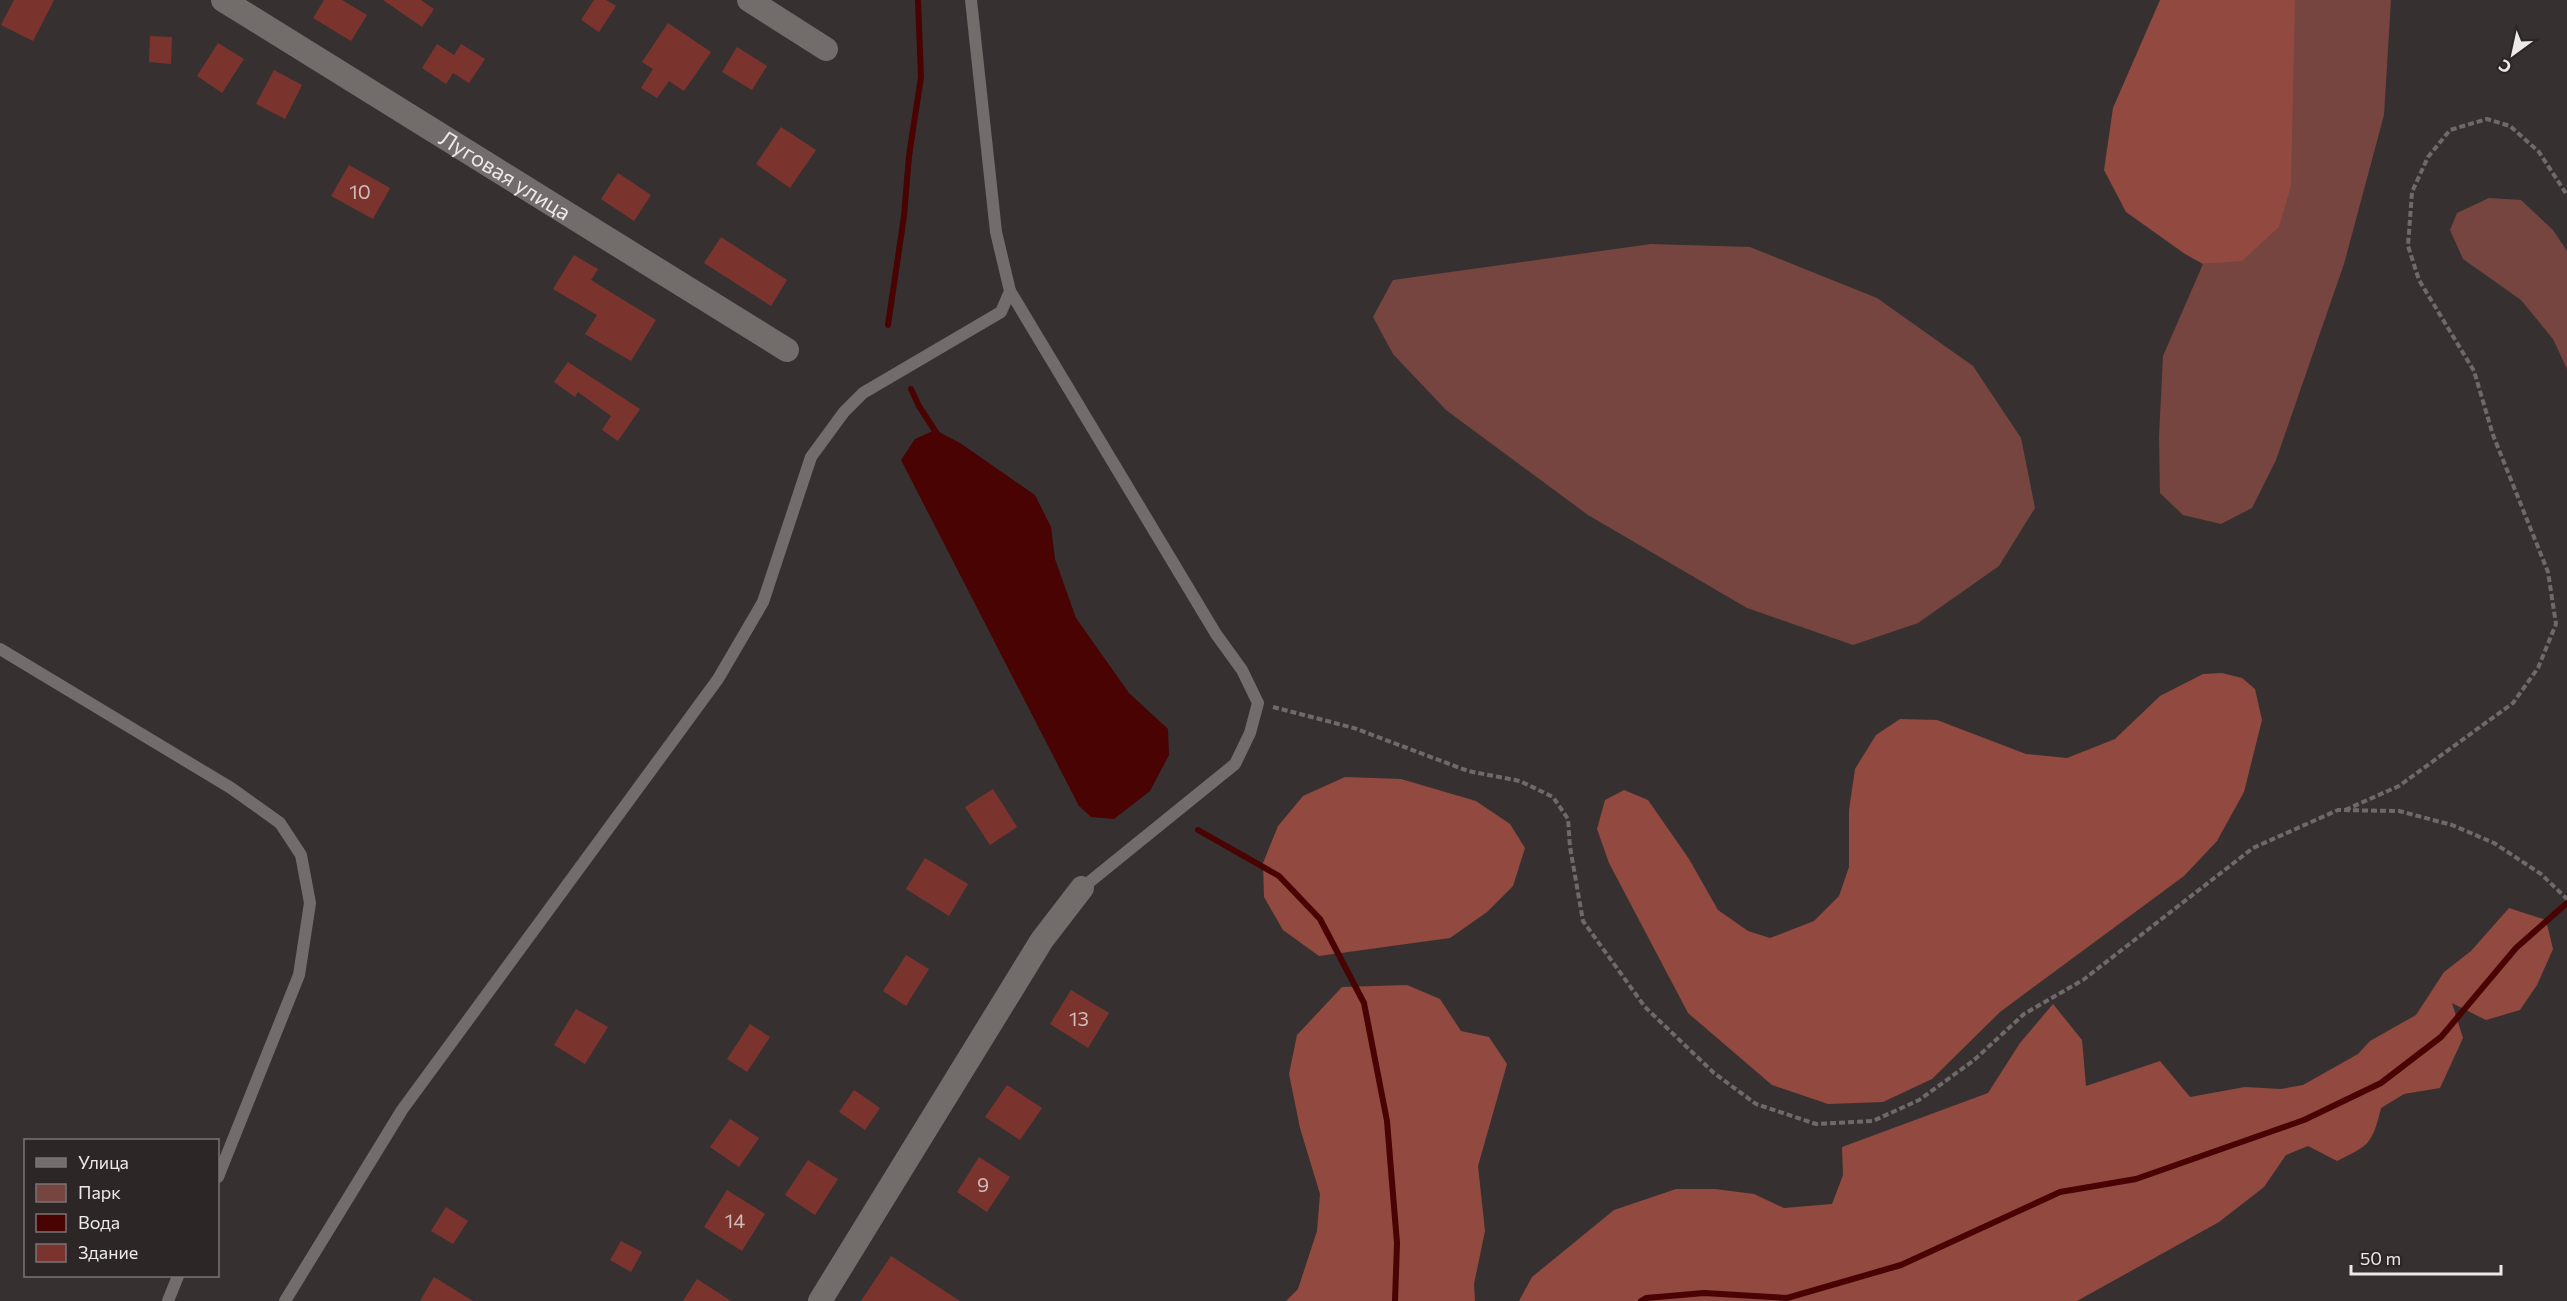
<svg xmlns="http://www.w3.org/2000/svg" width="2567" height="1301" font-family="Commissioner,sans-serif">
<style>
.green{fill:#76453f}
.forest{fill:#914940}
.water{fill:#480302}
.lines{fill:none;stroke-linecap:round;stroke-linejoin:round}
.stream{stroke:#480302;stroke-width:6}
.building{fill:#7b342d}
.path{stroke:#6f6a69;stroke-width:4;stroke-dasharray:6 3;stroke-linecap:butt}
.service{stroke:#726c6b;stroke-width:12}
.minor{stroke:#726c6b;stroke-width:24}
.labels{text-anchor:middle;stroke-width:4.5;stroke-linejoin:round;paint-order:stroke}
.number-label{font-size:20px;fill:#d0bcba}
.street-label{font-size:22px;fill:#ede9e9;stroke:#2c2726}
</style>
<rect width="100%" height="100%" fill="#363130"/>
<!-- green -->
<g class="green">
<polygon points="2295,0 2391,0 2384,115 2344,264 2276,460 2252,508 2221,524 2183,515 2160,493 2159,437 2163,356 2203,264 2242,260"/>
<polygon points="2489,198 2521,200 2553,230 2567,251 2567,369 2553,339 2521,300 2463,259 2450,230 2457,213"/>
<polygon points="1651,244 1750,247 1877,298 1973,366 2021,438 2035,508 1999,566 1918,623 1853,645 1747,608 1588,515 1446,410 1393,354 1373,317 1393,280"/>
</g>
<!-- forest -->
<g class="forest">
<polygon points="2160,0 2295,0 2291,186 2279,227 2242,261 2203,264 2185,254 2126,212 2104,170 2113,108"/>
<polygon points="2222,673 2242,678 2255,689 2262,720 2244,792 2217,841 2184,876 2000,1012 1932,1079 1883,1102 1828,1104 1772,1085 1688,1013 1609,863 1597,829 1605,800 1624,790 1648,800 1689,859 1718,910 1748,931 1770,938 1814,921 1839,896 1849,867 1849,810 1855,769 1876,735 1900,719 1937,720 2026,754 2067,758 2115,739 2160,696 2203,674"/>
<polygon points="1345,777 1401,779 1476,801 1510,824 1525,848 1513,886 1487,912 1450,938 1319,956 1283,930 1264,897 1263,863 1278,826 1303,796"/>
<path d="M2509 908 2546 920 2553 949 2537 985 2520 1010 2486 1020 2452 1003 2463 1038 2440 1088 2404 1094 2381 1108C2372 1144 2370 1145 2337 1161L2308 1146 2286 1155 2264 1187 2219 1222 2077 1301H1519L1532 1277 1614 1210 1676 1189H1715L1754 1194 1784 1208 1832 1204 1843 1175 1842 1147 1988 1093 2020 1043 2053 1004 2082 1040 2086 1086 2160 1061 2190 1097 2245 1087 2281 1089 2303 1085 2358 1054 2370 1041 2416 1015 2444 972 2471 951Z"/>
<polygon points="1407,985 1440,999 1461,1031 1489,1037 1507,1064 1478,1166 1485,1231 1474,1284 1475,1301 1286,1301 1298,1289 1317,1231 1320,1194 1300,1128 1289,1074 1297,1035 1342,987"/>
</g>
<!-- water -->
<polygon class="water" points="935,430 960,443 1035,495 1051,527 1055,559 1076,618 1129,693 1168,729 1169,755 1150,791 1114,819 1091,817 1079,806 901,460 915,439"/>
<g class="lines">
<!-- stream -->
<g class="stream">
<polyline points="888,325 904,216 909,156 921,77 918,0"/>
<polyline points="911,389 919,406 939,437"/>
<polyline points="1198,830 1279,876 1320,919 1364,1003 1387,1121 1397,1243 1395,1301"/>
<polyline points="1641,1301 1646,1298 1704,1293 1787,1298 1901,1265 2060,1192 2136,1179 2304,1120 2381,1083 2441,1037 2516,948 2567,903"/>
</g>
</g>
<!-- building -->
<g class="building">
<polygon points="14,0 54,0 33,41 1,25"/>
<polygon points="324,0 342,0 367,15 351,41 313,18"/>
<polygon points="383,0 421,0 434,9 422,27"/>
<polygon points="594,0 606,0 616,6 599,32 581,20"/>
<polygon points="668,23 711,52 684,91 669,81 657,98 641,88 653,69 642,62"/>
<polygon points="150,36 172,37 171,64 149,62"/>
<polygon points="218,43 244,59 222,93 197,76"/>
<polygon points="437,44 454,55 461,44 485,59 469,83 453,73 446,84 422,68"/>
<polygon points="737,47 767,66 752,90 722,72"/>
<polygon points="274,70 302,85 285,119 256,104"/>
<polygon points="781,127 816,150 790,188 756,164"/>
<polygon points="349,165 390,188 373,219 331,196"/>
<polygon points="618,173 651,195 634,221 601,199"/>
<polygon points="721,237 787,280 771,306 704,263"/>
<polygon points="574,255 598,269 591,280 656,320 631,361 585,334 597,315 553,289"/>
<polygon points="568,362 640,409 618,441 602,430 611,416 578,392 575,397 554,382"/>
<polygon points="993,789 1017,827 990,845 965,807"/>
<polygon points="925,858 968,884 949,916 906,889"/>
<polygon points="906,955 929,969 906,1006 883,991"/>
<polygon points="1071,990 1109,1013 1088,1048 1050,1024"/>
<polygon points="576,1009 608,1027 585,1064 554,1045"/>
<polygon points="750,1024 770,1037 747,1072 727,1059"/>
<polygon points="1007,1085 1042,1108 1020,1140 985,1117"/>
<polygon points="854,1090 880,1108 865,1130 839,1112"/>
<polygon points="730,1119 759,1138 739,1167 710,1147"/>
<polygon points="979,1157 1010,1177 987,1212 957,1192"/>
<polygon points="808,1160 838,1179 815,1215 785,1195"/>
<polygon points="727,1190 765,1214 742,1251 704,1227"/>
<polygon points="446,1207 468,1221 453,1244 431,1231"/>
<polygon points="621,1241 642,1252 631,1272 610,1260"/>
<polygon points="891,1256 960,1301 861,1301"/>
<polygon points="434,1277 473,1301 420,1301"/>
<polygon points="697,1279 731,1301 683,1301"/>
</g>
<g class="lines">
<!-- path -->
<g class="path">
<polyline points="1273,707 1354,728 1468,771 1520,781 1553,797 1568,819 1570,847 1583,921 1645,1007 1714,1073 1756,1104 1816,1124 1873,1121 1919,1100 1973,1061 2024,1014 2083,980 2253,848 2338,810 2399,811 2452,825 2494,843 2541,874 2567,899"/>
<polyline points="2345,810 2399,786 2513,703 2538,668 2556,624 2548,572 2493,435 2474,371 2419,280 2408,246 2412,192 2428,157 2450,130 2487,119 2510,126 2539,152 2567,195"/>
</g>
<!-- service -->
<g class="service">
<polyline points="1010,291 1216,634 1242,670 1258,703 1250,733 1235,764 1082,888"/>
<polyline points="0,649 231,788 280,823 301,855 310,903 299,975 218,1177"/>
<polyline points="168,1301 178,1276"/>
<polyline points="285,1301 402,1110 718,679 763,602 811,457 844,412 863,393 1001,312 1010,291 996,232 971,0"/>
</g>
<!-- minor -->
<g class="minor">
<path id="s1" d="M223 0 787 350"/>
<polyline points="749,0 826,49"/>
<polyline points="820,1301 1042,940 1082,888"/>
</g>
</g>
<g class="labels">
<!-- number labels -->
<g class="number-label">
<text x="360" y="199">10</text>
<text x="1079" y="1026">13</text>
<text x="983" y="1192">9</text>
<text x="735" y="1228">14</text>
</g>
<!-- street labels -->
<g class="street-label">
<text dy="8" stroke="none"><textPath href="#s1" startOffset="332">Луговая улица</textPath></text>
</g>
</g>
<!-- legend -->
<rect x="24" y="1139" width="195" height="138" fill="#2c2726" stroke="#797574" stroke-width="1.5"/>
<rect x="36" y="1158" width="30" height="9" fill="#726c6b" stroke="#797574" stroke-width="1.5"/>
<text x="78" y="1169" font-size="18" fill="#ede9e9">Улица</text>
<rect x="36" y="1184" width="30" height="18" fill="#76453f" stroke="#797574" stroke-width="1.5"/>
<text x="78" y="1199" font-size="18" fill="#ede9e9">Парк</text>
<rect x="36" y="1214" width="30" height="18" fill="#480302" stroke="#797574" stroke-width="1.5"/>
<text x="78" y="1229" font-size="18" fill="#ede9e9">Вода</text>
<rect x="36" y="1244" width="30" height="18" fill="#7b342d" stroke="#797574" stroke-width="1.5"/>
<text x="78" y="1259" font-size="18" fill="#ede9e9">Здание</text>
<!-- north arrow -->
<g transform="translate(2513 54) rotate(213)" stroke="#2c2726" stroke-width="4.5" paint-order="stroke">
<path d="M0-4.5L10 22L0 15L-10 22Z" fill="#ede9e9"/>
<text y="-9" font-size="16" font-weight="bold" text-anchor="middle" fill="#ede9e9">С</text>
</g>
<!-- scale -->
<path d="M2351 1265v9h150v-9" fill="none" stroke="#ede9e9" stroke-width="3"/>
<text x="2360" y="1265" font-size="18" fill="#ede9e9" stroke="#2c2726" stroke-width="4.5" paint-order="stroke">50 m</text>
</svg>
